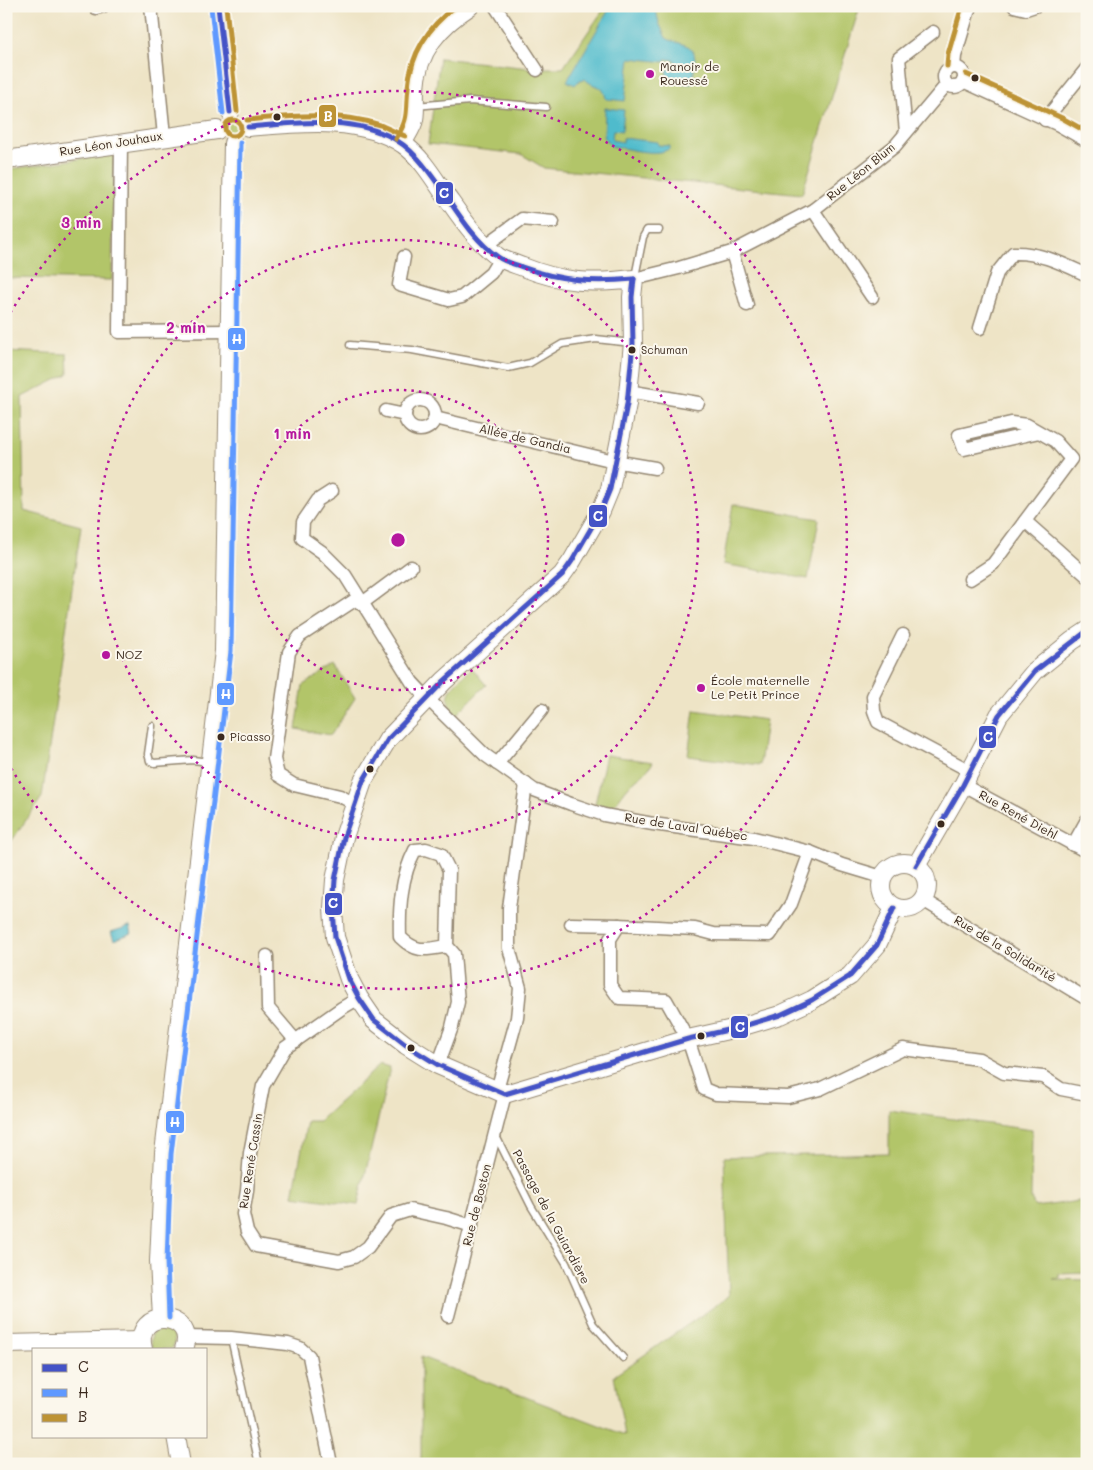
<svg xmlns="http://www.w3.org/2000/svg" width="1093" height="1470" font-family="Mali,sans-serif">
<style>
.green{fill:#b2c569;stroke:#767844}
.water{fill:#50bbcc;stroke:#467275}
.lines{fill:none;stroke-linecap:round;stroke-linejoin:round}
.lane-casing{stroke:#948772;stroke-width:9}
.street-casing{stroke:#948772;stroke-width:15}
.secondary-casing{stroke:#948772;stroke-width:20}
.lane{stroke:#fff;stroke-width:6}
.street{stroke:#fff;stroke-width:12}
.secondary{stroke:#fff;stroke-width:18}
.bus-1-casing{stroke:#fbf7ec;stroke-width:9}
.bus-2-casing{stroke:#fbf7ec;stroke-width:9}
.bus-3-casing{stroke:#fbf7ec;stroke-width:9}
.bus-1{stroke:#4453c6;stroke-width:5}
.bus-2{stroke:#5f99ff;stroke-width:5}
.bus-3{stroke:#bd9334;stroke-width:5}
.ring{fill:none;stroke:#b5179e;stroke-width:2.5;stroke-dasharray:2.5 5}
.poi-dot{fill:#b5179e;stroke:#fbf7ec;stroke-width:2}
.bus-dot{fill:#3b2a1e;stroke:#fbf7ec;stroke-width:2}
.labels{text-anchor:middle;stroke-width:4;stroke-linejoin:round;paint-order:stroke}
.bus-label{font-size:11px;fill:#3b2a1e;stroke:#fbf7ec;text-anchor:start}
.poi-label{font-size:12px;fill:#3b2a1e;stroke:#fbf7ec;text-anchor:start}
.street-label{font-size:12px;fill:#3b2a1e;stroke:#fbf7ec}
.centre{fill:#b5179e;stroke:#fbf7ec;stroke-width:2.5}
.ring-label{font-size:15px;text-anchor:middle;font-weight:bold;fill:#b5179e;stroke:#fbf7ec;stroke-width:4;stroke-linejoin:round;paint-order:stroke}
.line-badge{stroke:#fbf7ec;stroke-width:2}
.badge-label{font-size:14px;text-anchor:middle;font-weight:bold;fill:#fff}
</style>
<rect width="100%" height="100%" fill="#fbf7ec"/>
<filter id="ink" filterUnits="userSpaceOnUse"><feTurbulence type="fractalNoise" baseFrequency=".02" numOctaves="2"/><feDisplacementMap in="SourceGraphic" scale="10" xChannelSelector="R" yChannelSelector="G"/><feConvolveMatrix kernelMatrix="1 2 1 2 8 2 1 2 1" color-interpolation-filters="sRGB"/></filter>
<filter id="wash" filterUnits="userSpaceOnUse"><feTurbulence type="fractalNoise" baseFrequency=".0096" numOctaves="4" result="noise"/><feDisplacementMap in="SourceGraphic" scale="20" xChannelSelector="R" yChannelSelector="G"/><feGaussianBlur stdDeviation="1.12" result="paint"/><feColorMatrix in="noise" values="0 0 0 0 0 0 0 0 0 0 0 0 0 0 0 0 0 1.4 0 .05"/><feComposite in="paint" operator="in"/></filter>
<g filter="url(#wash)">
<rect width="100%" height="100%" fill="#eee4c6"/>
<!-- green -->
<g class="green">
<polygon points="606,6 860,6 802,194 544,168 521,154 428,144 440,58 529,68 563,68"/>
<circle cx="233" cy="128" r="8"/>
<polygon points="114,154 112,280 9,278 10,169"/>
<polygon points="6,351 67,354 68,374 22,397 24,511 81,526 42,797 6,849"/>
<polygon points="733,504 819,519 808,579 723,564"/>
<polygon points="335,665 355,698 331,735 296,729 303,685"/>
<path d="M472 668 486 685 456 715C437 695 457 682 472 668Z"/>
<polygon points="694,710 766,720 760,765 688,756"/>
<path d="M606 755 653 762C648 772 638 777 630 785 623 792 619 801 612 807L595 804Z"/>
<polygon points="380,1065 390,1068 358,1205 293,1196 307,1121 319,1121"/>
<polygon points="889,1110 1032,1130 1031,1199 1035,1207 1087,1200 1087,1273 1059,1274 1059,1278 1053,1279 1087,1280 1087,1464 421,1464 421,1357 625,1435 614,1376 729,1296 724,1157 889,1153"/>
<path d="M160 1328C173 1328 178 1338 172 1349H153C148 1340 151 1332 160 1328Z"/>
</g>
<!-- water -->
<g class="water">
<path d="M611 6H655L659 23 666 38C672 42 679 42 685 45 701 50 693 71 692 84L666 83 667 69H675V60L666 59 665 62 630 58 625 101 606 99C603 82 594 89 585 79L580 80 575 85 567 81Z"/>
<path d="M605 108 624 110 622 131 613 130 612 140 623 142V138L658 142V145L670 146V148C659 158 626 148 611 146L604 137Z"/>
<polygon points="130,926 132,933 114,940 111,932"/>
</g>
</g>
<g filter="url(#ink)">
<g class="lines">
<!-- lane casing -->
<g class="lane-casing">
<g id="lane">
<polyline points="416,106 470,101 546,107"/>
<polyline points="635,277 643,237 647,230 659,230"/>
<polyline points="350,345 412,350 508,368 530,363 562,344 596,339 632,343"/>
<polyline points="152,726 148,754 150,761 154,763 193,760 209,762"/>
<polyline points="496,1136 531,1206 566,1263 593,1324 623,1358"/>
<polyline points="231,1338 259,1464"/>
</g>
</g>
<!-- street casing -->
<g class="street-casing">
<g id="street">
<polyline points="151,6 164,136"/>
<polyline points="495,6 537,70"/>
<polyline points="1014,6 1026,9 1035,6"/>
<polyline points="96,8 103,6"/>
<polyline points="954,67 955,56 970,6"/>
<circle cx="954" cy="77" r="10"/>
<polyline points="963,81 1059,125 1087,141"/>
<polyline points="1045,120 1087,68"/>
<polyline points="906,132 899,58 933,32"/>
<polyline points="121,143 119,332 230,331"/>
<polyline points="813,210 872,297"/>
<polyline points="486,245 522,219 553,222"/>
<polyline points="732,252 747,305"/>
<polyline points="404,257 399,285 449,300 462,297 491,273 500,258"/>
<polyline points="634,279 679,268 732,252 813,210 895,146 947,84"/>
<path d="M980 328 997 273 1013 253C1040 252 1063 264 1087 275"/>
<polyline points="628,391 698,403"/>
<circle cx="420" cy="415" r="15"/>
<polyline points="386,411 405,415"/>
<polyline points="435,418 614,461 655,468"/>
<polyline points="332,491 318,500 303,522 302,538 322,552 345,575 412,682 427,698 485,755 534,790 571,804 604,815 653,824 754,838 810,852 842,865 882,877"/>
<polyline points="1025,521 1087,576"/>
<polyline points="970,579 993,564 1071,459 1055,441 1027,425 1011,423 959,435 964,449 1039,432"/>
<polyline points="361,604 411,567"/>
<polyline points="903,635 873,696 874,711 878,722 970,771"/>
<polyline points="497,764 542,710"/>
<polyline points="963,785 1087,852"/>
<polyline points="355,804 340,796 294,785 278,775 274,759 289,652 300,636 358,598"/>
<polyline points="1073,845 1087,820"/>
<polyline points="810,852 791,904 770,935 714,934 695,929 619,925 610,939 610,985 619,998 666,1000 688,1039 704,1089 716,1094 788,1097 820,1089 903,1049 979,1059 1004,1073 1043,1077 1061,1089 1087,1094"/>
<polyline points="923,900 1087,999"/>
<polyline points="571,924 619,925"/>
<polyline points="267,956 268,1008 296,1041"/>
<polyline points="359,998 342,1008 285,1048 263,1086 250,1153 247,1191 243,1214 247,1232 256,1246 339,1261 354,1257 368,1247 391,1216 410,1210 446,1218 472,1226"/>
<path d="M438 1065 452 1027 458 1002 454 954 447 946 449 870 441 854 426 849 415 850C401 877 399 907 400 937 416 953 425 950 447 946"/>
<polyline points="497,1090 517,1018 520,988 509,948 509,908 526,784"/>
<polyline points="448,1316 505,1094"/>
<polyline points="186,1337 231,1338 288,1344 300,1348 309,1356 331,1464"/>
</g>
</g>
<!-- secondary casing -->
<g class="secondary-casing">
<g id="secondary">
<polyline points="218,6 230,112"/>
<path d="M248 127C297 123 360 115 403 144 424 159 436 183 451 203 465 223 479 242 498 257 505 261 515 264 523 267 563 283 592 284 634 279L632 297 633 343 627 404 610 489 601 511 572 561 562 575 444 681 388 739 363 781 344 837 335 880 333 908 335 937 349 979 359 998 374 1020 406 1045 438 1065 505 1094 688 1039 737 1028 780 1015 812 1000 850 976 877 945 894 908"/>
<path d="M402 143C419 117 414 118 415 89 417 51 439 26 470 6"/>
<polyline points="6,160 217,130"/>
<circle cx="904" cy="886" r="23"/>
<polyline points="916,866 963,785 999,715 1035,671 1072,641 1087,631"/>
<polyline points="162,1318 159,1261 164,1153 224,651 233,143"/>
<polyline points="6,1344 141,1341"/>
<path d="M143 1349C132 1306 198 1312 184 1349"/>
<polyline points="176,1436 181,1464"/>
</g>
</g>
<!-- lane -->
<use href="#lane" class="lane"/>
<!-- street -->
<use href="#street" class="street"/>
<!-- secondary -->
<use href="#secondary" class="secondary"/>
<!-- bus-1 casing -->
<g class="bus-1-casing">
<g id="bus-1">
<polyline points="218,6 230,112"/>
<path d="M248 127C293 123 344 116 387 135 413 147 428 170 444 193 459 215 476 242 498 257 505 262 514 264 522 267 561 281 593 283 634 279"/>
<polyline points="634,279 632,297 633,343 627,404 610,489 601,511 572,561 562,575 444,681 388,739 363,781 344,837 335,880 333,908 335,937 349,979 359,998 374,1020 406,1045 438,1065 505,1094 688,1039 737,1028 780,1015 812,1000 850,976 877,945 894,908"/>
<polyline points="916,866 963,785 999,715 1035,671 1087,631"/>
</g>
</g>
<!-- bus-2 casing -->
<g class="bus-2-casing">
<g id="bus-2">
<polyline points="211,7 223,113"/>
<polyline points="169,1318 167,1261 171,1154 231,651 240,143"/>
</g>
</g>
<!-- bus-3 casing -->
<g class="bus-3-casing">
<g id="bus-3">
<polyline points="226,6 237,111"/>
<polyline points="947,66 948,54 962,6"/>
<polyline points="966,74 1062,118 1087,132"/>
<path d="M247 120C291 116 337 111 380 125 388 128 396 133 405 136"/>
<circle cx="233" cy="128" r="8"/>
<path d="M396 139C410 116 405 112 408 87 411 53 429 26 456 6"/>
</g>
</g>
<!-- bus-1 -->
<use href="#bus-1" class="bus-1"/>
<!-- bus-2 -->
<use href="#bus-2" class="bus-2"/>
<!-- bus-3 -->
<use href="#bus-3" class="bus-3"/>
</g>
</g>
<!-- distance rings -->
<g class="ring">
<circle cx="398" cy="540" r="150"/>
<circle cx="398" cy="540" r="300"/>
<path d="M7 319A449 449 0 1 1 7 761"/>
</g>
<!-- markers -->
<g class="poi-dot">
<circle cx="650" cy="74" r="5"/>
<circle cx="106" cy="655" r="5"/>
<circle cx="701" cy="688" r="5"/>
</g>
<g class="bus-dot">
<circle cx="975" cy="78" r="4.5"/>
<circle cx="277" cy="117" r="4.5"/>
<circle cx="632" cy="350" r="4.5"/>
<circle cx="221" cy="737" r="4.5"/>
<circle cx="370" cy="769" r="4.5"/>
<circle cx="941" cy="824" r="4.5"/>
<circle cx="701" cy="1036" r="4.5"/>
<circle cx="411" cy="1048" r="4.5"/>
</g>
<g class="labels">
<!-- bus labels -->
<g class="bus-label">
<text x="641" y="354">Schuman</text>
<text x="230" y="741">Picasso</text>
</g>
<!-- poi labels -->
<g class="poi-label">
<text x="660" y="71">Manoir de<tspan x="660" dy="14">Rouessé</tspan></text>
<text x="116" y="659">NOZ</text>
<text x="711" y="685">École maternelle<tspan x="711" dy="14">Le Petit Prince</tspan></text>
</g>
<!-- street labels -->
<g class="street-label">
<text transform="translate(111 144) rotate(-9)" y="4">Rue Léon Jouhaux</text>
<text transform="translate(861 172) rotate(-39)" y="4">Rue Léon Blum</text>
<text transform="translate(525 439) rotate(13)" y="4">Allée de Gandia</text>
<text transform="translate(1018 815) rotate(29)" y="4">Rue René Diehl</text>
<text transform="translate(686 827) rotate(9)" y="4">Rue de Laval Québec</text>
<text transform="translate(1005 949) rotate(31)" y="4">Rue de la Solidarité</text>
<text transform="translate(251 1161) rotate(-81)" y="4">Rue René Cassin</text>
<text transform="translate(477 1205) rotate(-76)" y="4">Rue de Boston</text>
<text transform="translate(551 1217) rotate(62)" y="4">Passage de la Guiardière</text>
</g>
</g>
<circle cx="398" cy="540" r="8" class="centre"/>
<g class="ring-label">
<text x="81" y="228">3 min</text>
<text x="186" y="333">2 min</text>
<text x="292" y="439">1 min</text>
</g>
<g class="line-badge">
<rect x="318" y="104" width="19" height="24" rx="5" fill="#bd9334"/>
<rect x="435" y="181" width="19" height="24" rx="5" fill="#4453c6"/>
<rect x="227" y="327" width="19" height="24" rx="5" fill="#5f99ff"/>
<rect x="588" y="504" width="20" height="24" rx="5" fill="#4453c6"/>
<rect x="216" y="682" width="19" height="24" rx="5" fill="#5f99ff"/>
<rect x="978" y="725" width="19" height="24" rx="5" fill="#4453c6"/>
<rect x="324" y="892" width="19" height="24" rx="5" fill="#4453c6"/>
<rect x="730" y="1015" width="19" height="24" rx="5" fill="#4453c6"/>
<rect x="165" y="1110" width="20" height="24" rx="5" fill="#5f99ff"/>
</g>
<g class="badge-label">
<text x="328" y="121">B</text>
<text x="444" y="198">C</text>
<text x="237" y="344">H</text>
<text x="598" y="521">C</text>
<text x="226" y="699">H</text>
<text x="988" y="742">C</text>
<text x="333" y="908">C</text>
<text x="740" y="1032">C</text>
<text x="175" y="1127">H</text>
</g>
<!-- margin -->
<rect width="1093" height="1470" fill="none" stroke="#fbf7ec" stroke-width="25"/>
<!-- legend -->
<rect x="32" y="1348" width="175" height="90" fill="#fbf7ec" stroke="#aea59a"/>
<rect x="42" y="1364" width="25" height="8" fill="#4453c6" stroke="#aea59a"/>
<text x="78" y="1372" font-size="15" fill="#3b2a1e">C</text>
<rect x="42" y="1389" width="25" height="8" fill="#5f99ff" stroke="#aea59a"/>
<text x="78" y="1398" font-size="15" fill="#3b2a1e">H</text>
<rect x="42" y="1414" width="25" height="8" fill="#bd9334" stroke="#aea59a"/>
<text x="78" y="1422" font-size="15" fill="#3b2a1e">B</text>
</svg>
